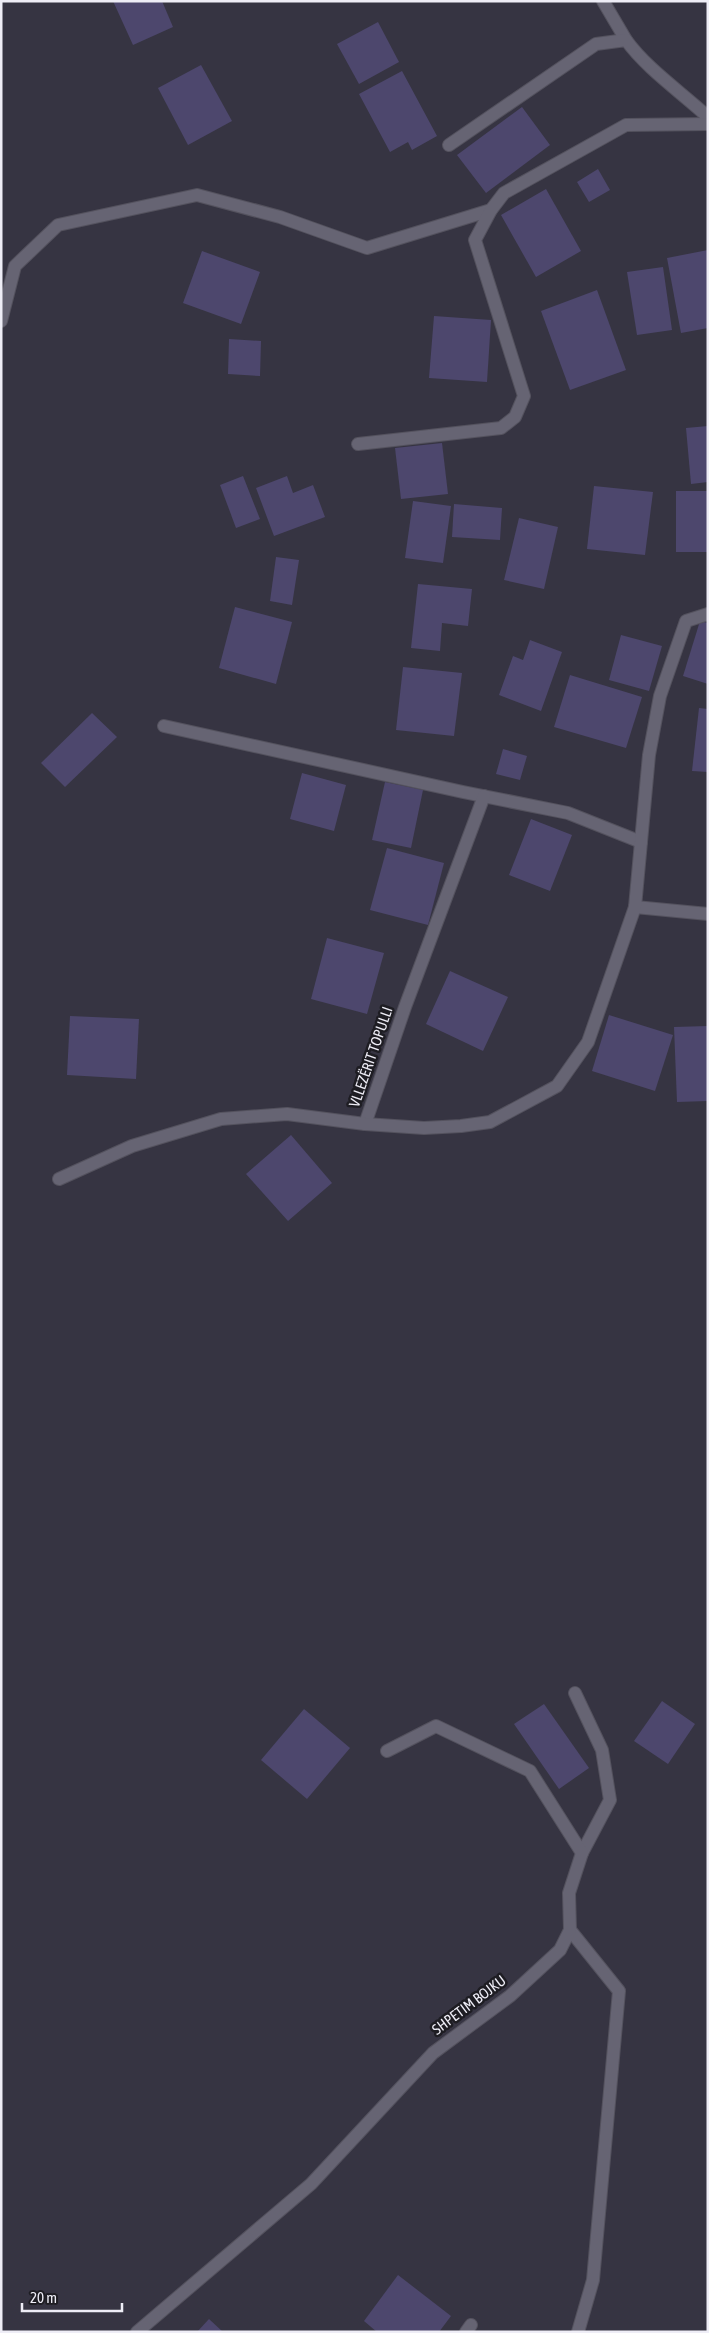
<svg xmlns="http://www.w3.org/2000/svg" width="709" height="2333" font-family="'Asap Condensed',sans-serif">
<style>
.building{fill:#4d476d}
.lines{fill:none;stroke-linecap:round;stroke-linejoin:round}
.lane-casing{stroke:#54525e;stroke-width:14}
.street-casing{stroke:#54525e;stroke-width:14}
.lane{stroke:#666473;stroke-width:12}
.street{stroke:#666473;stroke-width:12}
.labels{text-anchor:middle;stroke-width:5;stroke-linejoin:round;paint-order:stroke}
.street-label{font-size:15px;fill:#eeedf6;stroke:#1e1d23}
</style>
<rect width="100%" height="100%" fill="#363442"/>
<!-- building -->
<g class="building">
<polygon points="113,1 162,1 173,27 133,45"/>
<polygon points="378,22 399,62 359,84 337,44"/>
<polygon points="201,65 232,121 188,145 158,88"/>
<polygon points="402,71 437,136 412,150 408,142 390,152 359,94"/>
<polygon points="522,107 550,145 486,193 457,155"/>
<polygon points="598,169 610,190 589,202 577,182"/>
<polygon points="546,189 581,251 536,277 501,215"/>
<polygon points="708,250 708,328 681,333 667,258"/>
<polygon points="202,251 260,272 241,324 183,303"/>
<polygon points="663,267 672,330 637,335 627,272"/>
<polygon points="597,290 626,370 570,390 541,311"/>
<polygon points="434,316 491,320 487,382 429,378"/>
<polygon points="229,339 261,341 260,376 228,374"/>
<polygon points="708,426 708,482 691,484 686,428"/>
<polygon points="442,443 448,494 401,499 395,448"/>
<polygon points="243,476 260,519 236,528 220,485"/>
<polygon points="287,476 293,493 313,485 325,517 274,536 256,488"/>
<polygon points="594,486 653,492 645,555 587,549"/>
<rect x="676" y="491" width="32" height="61"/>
<polygon points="413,501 451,506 443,563 405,558"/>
<polygon points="454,504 502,508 500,540 452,537"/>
<polygon points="519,518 558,527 544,589 504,580"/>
<polygon points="276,557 299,560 292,605 270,601"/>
<polygon points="418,584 472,589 468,626 442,623 440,651 411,648"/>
<polygon points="235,607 292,622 276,684 219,668"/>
<polygon points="700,621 708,623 708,684 683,676"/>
<polygon points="621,635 662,646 649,691 609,680"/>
<polygon points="530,640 562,652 541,711 499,695 513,656 523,660"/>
<polygon points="403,667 462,673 454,736 396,730"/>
<polygon points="570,675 642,697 626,748 554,727"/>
<polygon points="699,708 708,709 708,772 692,771"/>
<polygon points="92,713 117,737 65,787 41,763"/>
<polygon points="503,749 527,756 520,780 496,774"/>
<polygon points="302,773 346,785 334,831 290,819"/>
<polygon points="385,782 423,790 411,848 372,840"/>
<polygon points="531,819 572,835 550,891 509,875"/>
<polygon points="387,848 444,863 428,925 370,910"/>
<polygon points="327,938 384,953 367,1014 311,999"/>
<polygon points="450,971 508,997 483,1051 426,1024"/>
<polygon points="609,1015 673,1035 655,1091 592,1071"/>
<polygon points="70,1016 139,1019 136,1079 67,1075"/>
<polygon points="708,1026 708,1101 677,1102 674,1027"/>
<polygon points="291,1135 332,1183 288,1221 246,1174"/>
<polygon points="662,1701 695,1724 668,1764 634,1741"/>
<polygon points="544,1704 589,1768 559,1789 514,1724"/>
<polygon points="304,1709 350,1748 307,1799 261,1760"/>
<polygon points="398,2275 451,2316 439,2332 377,2332 364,2321"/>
<polygon points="209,2319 223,2332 197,2332"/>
</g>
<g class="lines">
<!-- lane casing -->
<g class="lane-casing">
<g id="lane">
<polyline points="603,1 626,40"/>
<polyline points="575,1693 602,1750 610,1800 582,1853"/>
<polyline points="570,1930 619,1991 593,2280 578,2332"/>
<polyline points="466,2332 471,2325"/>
</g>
</g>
<!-- street casing -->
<g class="street-casing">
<g id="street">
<path d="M449 145 596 44 626 40C647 69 681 92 708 117"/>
<polyline points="1,321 15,266 58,225 197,195 280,217 367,248 491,210"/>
<polyline points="358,444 501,428 515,417 524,396 475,240 491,210 504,193 626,125 708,124"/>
<polyline points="164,726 463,792 568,813 641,842"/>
<polyline points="635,907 708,914"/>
<polyline points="365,1124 405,1007 484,796"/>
<polyline points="59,1179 132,1146 221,1119 287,1114 365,1124 424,1128 461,1126 490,1122 557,1086 588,1042 635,907 649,755 660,696 686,621 708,614"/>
<polyline points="137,2332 311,2184 433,2053 510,1996 560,1950 570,1930 569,1893 582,1853 530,1771 436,1726 387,1751"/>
</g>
</g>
<!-- lane -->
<use href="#lane" class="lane"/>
<!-- street -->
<use href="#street" class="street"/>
</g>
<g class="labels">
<!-- street labels -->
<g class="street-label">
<text transform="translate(371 1057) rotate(-71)" y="5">VLLEZËRIT TOPULLI</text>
<text transform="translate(469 2005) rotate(-37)" y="5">SHPETIM BOJKU</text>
</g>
</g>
<!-- border -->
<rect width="709" height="2333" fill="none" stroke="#eeedf6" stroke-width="5"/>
<!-- scale -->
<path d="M22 2303v8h100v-8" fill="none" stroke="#eeedf6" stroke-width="2.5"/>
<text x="30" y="2303" font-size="15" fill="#eeedf6" stroke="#1e1d23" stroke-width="4" paint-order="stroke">20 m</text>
</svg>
